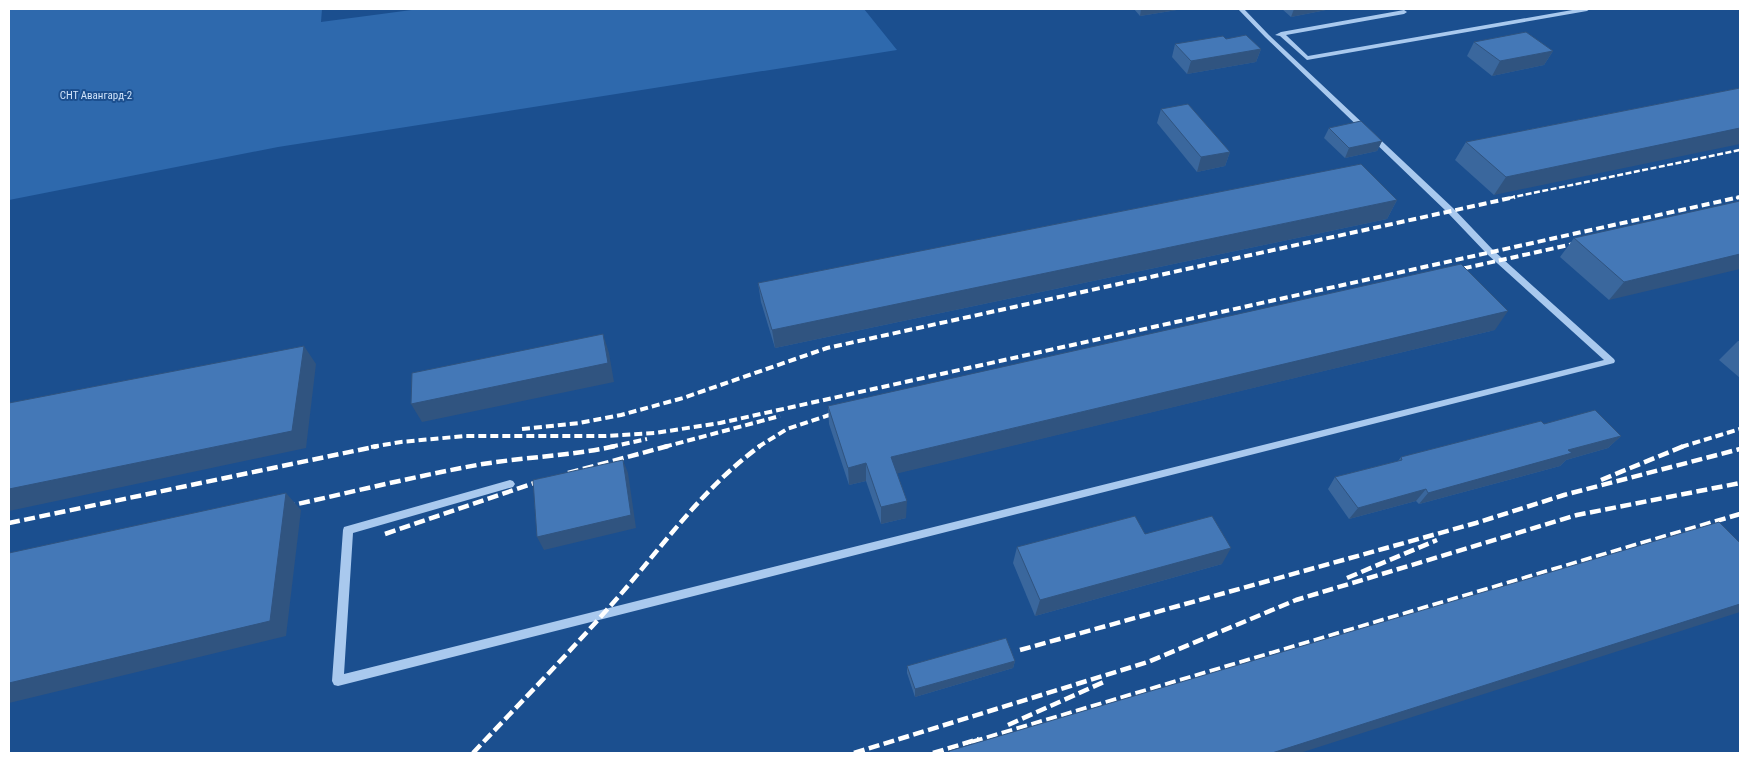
<svg xmlns="http://www.w3.org/2000/svg" width="1749" height="762" font-family="'Roboto Condensed',sans-serif">
<style>
.green{fill:#2e69ad}
.lines{fill:none;stroke-linecap:round;stroke-linejoin:round}
.minor{fill:#a9c9ee;fill-rule:evenodd}
.rail-far2{stroke:#fff;stroke-width:2.5;stroke-dasharray:6 2.5;stroke-linecap:butt}
.rail-far1{stroke:#fff;stroke-width:4;stroke-dasharray:8 4;stroke-linecap:butt}
.rail{stroke:#fff;stroke-width:4.5;stroke-dasharray:11 4.5;stroke-linecap:butt}
.wall{fill:#3a679d}
.shaded-wall{fill:#305480}
.building{fill:#4478b7;stroke:#305480}
.labels{text-anchor:middle;stroke-width:4;stroke-linejoin:round;paint-order:stroke}
.far-park-label{font-size:11px;fill:#cfe3fa;stroke:#1b4f8f}
</style>
<rect width="100%" height="100%" fill="#1b4f8f"/>
<!-- green -->
<polygon class="green" points="9,9 322,9 321,22 419,9 864,9 897,50 278,147 9,200"/>
<g class="lines">
<!-- minor -->
<g class="minor">
<polygon points="1238,9 1244,9 1269,35 1453,208 1493,250 1614,359 1615,361 1614,363 338,686 334,685 332,681 343,530 344,527 510,480 513,481 515,484 513,487 353,533 344,674 1604,360 1487,254 1447,212 1265,37"/>
<polygon points="1578,9 1590,9 1587,11 1307,60 1280,36 1275,35 1281,32 1404,10 1407,12 1404,14 1286,35 1308,56"/>
</g>
<!-- rail-far2 -->
<g class="rail-far2">
<polyline points="1509,198 1740,150"/>
<polyline points="1736,198 1740,197"/>
</g>
<!-- rail-far1 -->
<g class="rail-far1">
<polyline points="1452,271 1582,242"/>
<polyline points="522,429 579,423 621,415 683,398 827,348 1515,197"/>
<polyline points="371,447 401,442 465,436 606,436 655,433 720,423 1740,197"/>
<polyline points="610,447 647,439"/>
<polyline points="664,447 780,416"/>
<polyline points="758,447 787,429 841,411"/>
<polyline points="1681,447 1740,429"/>
</g>
<!-- rail -->
<g class="rail">
<polyline points="568,473 668,446"/>
<polyline points="1601,480 1684,446"/>
<path d="M284 507C348 493 412 477 477 465 523 457 570 456 616 446"/>
<polyline points="9,523 378,446"/>
<polyline points="385,534 546,479"/>
<polyline points="1347,578 1437,540"/>
<polyline points="1020,650 1476,523 1564,495 1740,449"/>
<polyline points="1008,725 1106,681"/>
<polyline points="972,742 1740,514"/>
<path d="M473 753C522 701 573 649 620 595 665 543 704 487 760 446"/>
<polyline points="854,753 1148,662 1296,600 1577,515 1740,483"/>
<polyline points="933,753 979,739"/>
</g>
</g>
<!-- wall -->
<g class="wall">
<polygon points="1134,9 1183,9 1140,16"/>
<polygon points="1282,9 1331,9 1291,17"/>
<polygon points="1226,39 1261,49 1256,62 1187,74 1172,57 1175,44"/>
<polygon points="1474,42 1553,51 1544,65 1492,76 1467,56"/>
<polygon points="1740,88 1494,195 1455,160 1466,142"/>
<polygon points="1161,109 1230,152 1225,166 1197,172 1157,123"/>
<polygon points="1329,128 1382,141 1377,151 1345,158 1324,138"/>
<polygon points="1397,200 1387,219 775,348 761,302 758,283"/>
<polygon points="1740,201 1609,300 1560,257 1574,238"/>
<polygon points="1495,330 897,473 906,518 881,524 866,481 849,485 829,424 828,406"/>
<polygon points="1738,341 1740,341 1740,378 1719,360"/>
<polygon points="1544,424 1621,436 1608,448 1566,460 1560,466 1419,504 1416,501 1349,519 1328,489 1335,477 1398,461 1401,457"/>
<polygon points="1145,534 1222,564 1035,616 1013,563 1017,547"/>
<polygon points="1015,661 1013,668 915,697 907,673 907,666"/>
</g>
<!-- shaded-wall -->
<g class="shaded-wall">
<polygon points="1141,9 1183,9 1140,16"/>
<polygon points="1294,9 1331,9 1291,17"/>
<polygon points="1261,49 1256,62 1187,74 1191,61"/>
<polygon points="1553,51 1544,65 1492,76 1500,61"/>
<polygon points="1740,128 1740,144 1494,195 1506,177"/>
<polygon points="1382,141 1377,151 1345,158 1349,148"/>
<polygon points="1230,152 1225,166 1197,172 1201,157"/>
<polygon points="1397,200 1387,219 775,348 772,330"/>
<polygon points="1740,254 1740,269 1609,300 1624,282"/>
<polygon points="1508,311 1495,330 891,475 891,457"/>
<polygon points="603,334 609,353 614,382 422,422 411,404"/>
<polygon points="304,346 316,364 306,448 9,511 9,489"/>
<polygon points="1621,436 1608,448 1566,460 1560,466 1419,504 1428,493 1568,450"/>
<polygon points="623,460 628,473 636,528 544,550 537,537"/>
<polygon points="866,463 866,481 849,485 848,468"/>
<polygon points="1426,489 1416,501 1349,519 1358,508"/>
<polygon points="286,493 301,510 286,636 9,703 9,683"/>
<polygon points="907,501 906,518 881,524 881,507"/>
<polygon points="1231,548 1222,564 1035,616 1040,600"/>
<polygon points="1740,604 1740,612 1300,753 1272,753"/>
<polygon points="1015,661 1013,668 915,697 915,689"/>
</g>
<!-- building -->
<g class="building">
<polygon points="1526,32 1553,51 1500,61 1474,42"/>
<polygon points="1246,35 1261,49 1191,61 1175,44 1223,36 1226,39"/>
<polygon points="1740,88 1740,128 1506,177 1466,142"/>
<polygon points="1188,104 1230,152 1201,157 1161,109"/>
<polygon points="1361,121 1382,141 1349,148 1329,128"/>
<polygon points="1361,164 1397,200 772,330 758,283"/>
<polygon points="1740,201 1740,254 1624,282 1574,238"/>
<polygon points="1461,264 1508,311 891,457 907,501 881,507 866,463 848,468 828,406"/>
<polygon points="603,334 608,363 411,404 412,373"/>
<polygon points="304,346 292,431 9,489 9,403"/>
<polygon points="1595,410 1621,436 1568,450 1572,453 1428,493 1426,489 1358,508 1335,477 1402,460 1401,457 1541,421 1544,424"/>
<polygon points="623,460 631,515 537,537 533,480"/>
<polygon points="286,493 270,621 9,683 9,553"/>
<polygon points="1135,516 1145,534 1212,516 1231,548 1040,600 1017,547"/>
<polygon points="1719,522 1740,543 1740,604 1272,753 950,753 949,751"/>
<polygon points="1006,638 1015,661 915,689 907,666"/>
</g>
<g class="labels">
<!-- far-park labels -->
<g class="far-park-label">
<text x="96" y="99">СНТ Авангард-2</text>
</g>
</g>
<!-- border -->
<rect width="1749" height="762" fill="none" stroke="#ffffff" stroke-width="20"/>
</svg>
